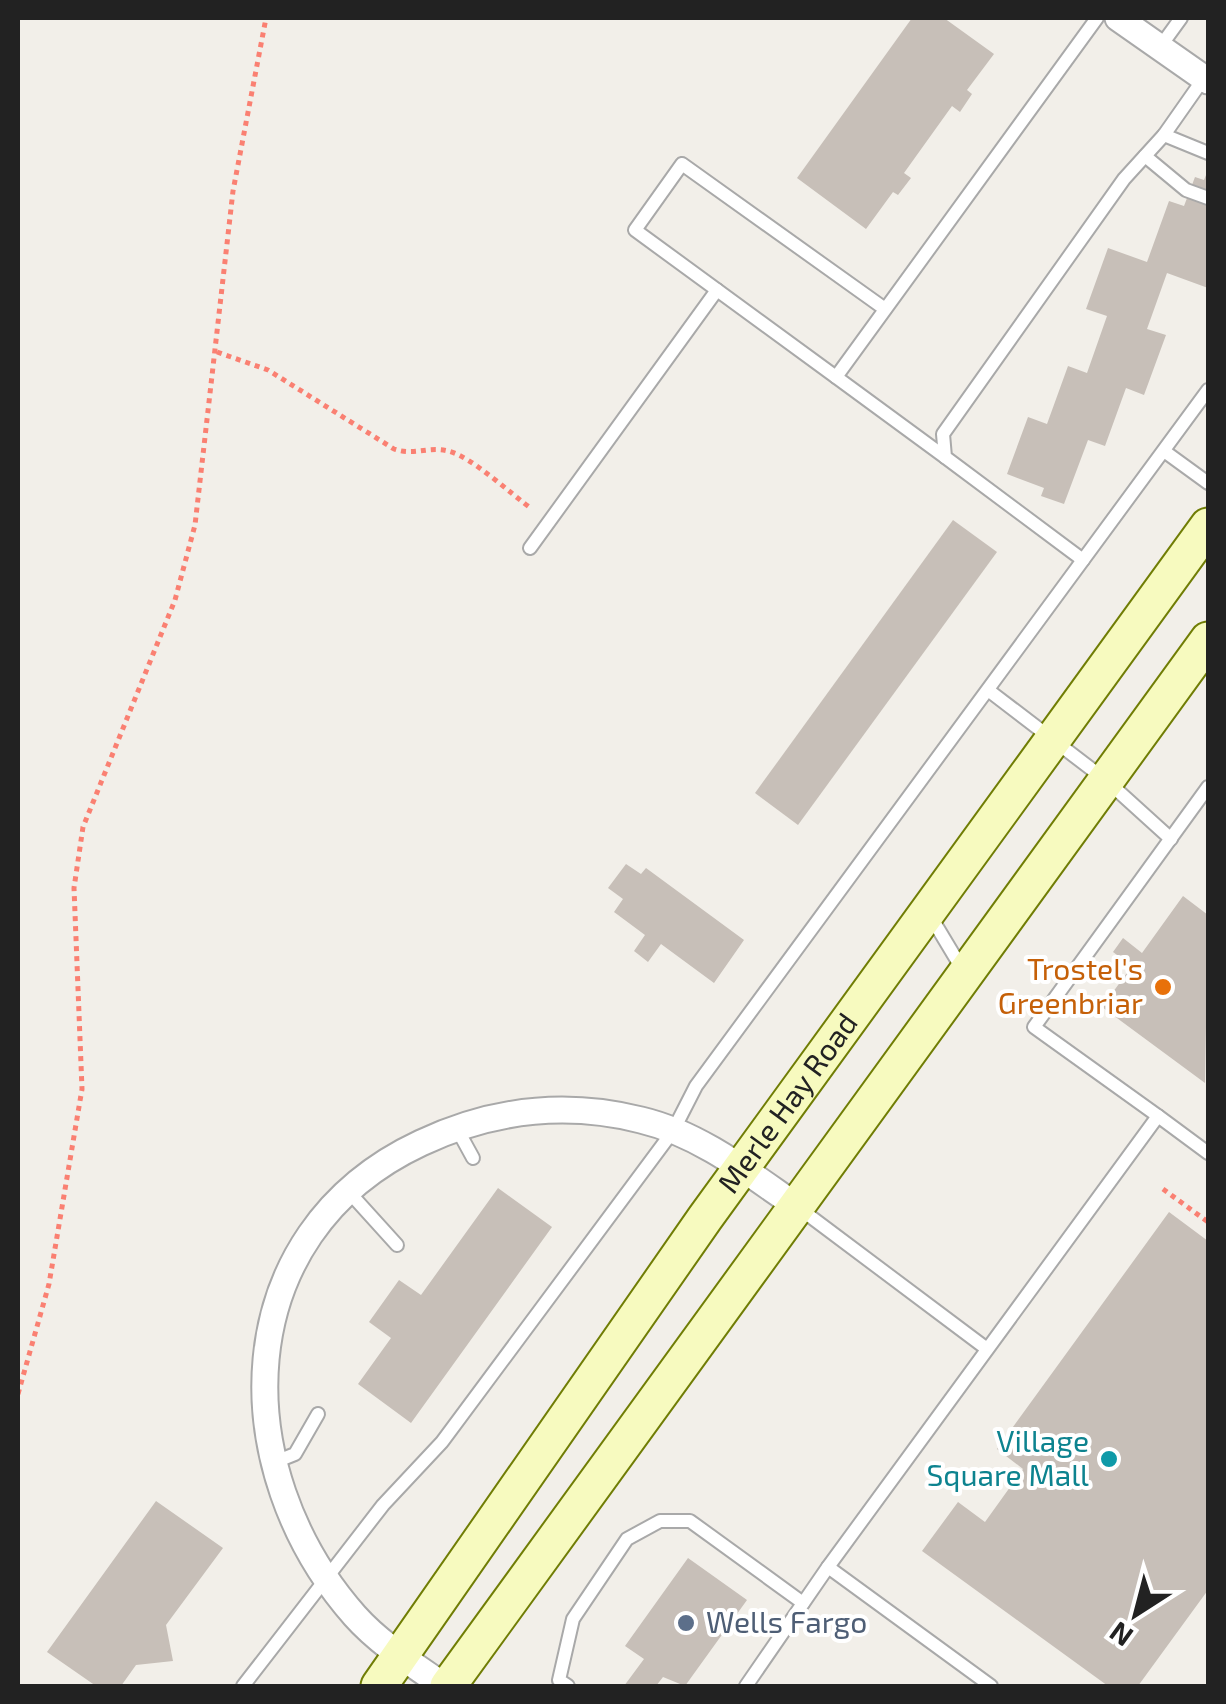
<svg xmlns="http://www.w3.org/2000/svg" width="1226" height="1704" font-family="'Exo 2',sans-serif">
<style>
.building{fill:#c7bfb8}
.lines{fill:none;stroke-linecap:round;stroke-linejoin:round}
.lane-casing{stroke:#a9a9a9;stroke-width:16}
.street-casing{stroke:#a9a9a9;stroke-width:29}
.secondary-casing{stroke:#707d05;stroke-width:39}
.path{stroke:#fa8072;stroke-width:5;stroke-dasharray:5 5;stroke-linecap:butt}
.lane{stroke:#fff;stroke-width:12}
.street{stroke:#fff;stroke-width:25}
.secondary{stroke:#f7fabf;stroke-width:35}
.food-dot{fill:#e8710a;stroke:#fff;stroke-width:4}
.culture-dot{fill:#0f9aa8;stroke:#fff;stroke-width:4}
.service-dot{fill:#5c6f8a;stroke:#fff;stroke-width:4}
.labels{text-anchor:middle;stroke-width:8;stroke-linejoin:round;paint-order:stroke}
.food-label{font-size:30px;fill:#c56008;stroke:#fff;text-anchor:end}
.street-label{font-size:30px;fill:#222;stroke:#fff}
.culture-label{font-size:30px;fill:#0d838f;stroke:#fff;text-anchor:end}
.service-label{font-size:30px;fill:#4e5e75;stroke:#fff;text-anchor:start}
</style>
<rect width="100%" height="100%" fill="#f2efe9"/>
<!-- building -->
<g class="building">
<polygon points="912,18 944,18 994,54 967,90 972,94 960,112 952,106 904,173 911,178 898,195 893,192 866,229 797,178"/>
<polygon points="1208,170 1208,288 1167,273 1147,329 1166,335 1144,395 1126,388 1105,446 1088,440 1064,504 1041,496 1044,488 1007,474 1028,417 1047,424 1068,366 1087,373 1107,316 1086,309 1108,248 1147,262 1169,201 1184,206 1195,177 1204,180"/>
<polygon points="953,520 997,552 798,825 755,793"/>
<polygon points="626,864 641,874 646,868 744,940 714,983 661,944 648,962 634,951 645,935 614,912 623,899 608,888"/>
<polygon points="1183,896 1208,915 1205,1083 1102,1007 1132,966 1113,952 1123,938 1142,953"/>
<polygon points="498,1188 552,1227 411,1423 358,1384 391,1338 369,1322 399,1280 421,1295"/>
<polygon points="1169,1212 1208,1241 1208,1590 1138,1686 1108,1686 922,1551 958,1502 985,1522 1023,1469 997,1449"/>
<polygon points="156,1501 223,1548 166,1625 173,1661 136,1665 121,1686 96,1686 47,1652"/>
<polygon points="688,1558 747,1600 685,1686 663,1677 656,1686 624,1686 644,1659 625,1646"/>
</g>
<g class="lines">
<!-- lane casing -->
<g class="lane-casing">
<g id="lane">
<polyline points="1160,47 1181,18"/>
<polyline points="1164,135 1208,153"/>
<polyline points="1145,156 1186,190 1208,198"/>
<polyline points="836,377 635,230 682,164 885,309"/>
<polyline points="1164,451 1208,483"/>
<polyline points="945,457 836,377 1097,18"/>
<polyline points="530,548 717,290"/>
<polyline points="1083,560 945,457 943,434 1124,179 1164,135 1204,78"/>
<polyline points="988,690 1107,781 1171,839"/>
<polyline points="931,917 964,972"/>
<polyline points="1158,1116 1034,1027 1208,787"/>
<polyline points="456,1127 473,1158"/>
<polyline points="349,1192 397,1245"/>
<polyline points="799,1208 987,1349"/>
<polyline points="275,1462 295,1454 318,1414"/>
<polyline points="828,1567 991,1686"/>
<polyline points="243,1686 383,1505 442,1442 673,1131 696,1086 1208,390"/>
<polyline points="568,1686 559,1680 573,1619 627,1539 660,1521 690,1521 803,1603"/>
<polyline points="746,1686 828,1567 1158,1116 1208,1153"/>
</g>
</g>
<!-- street casing -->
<g class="street-casing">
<g id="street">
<polyline points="1118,18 1208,81"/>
<path d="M444 1686C414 1665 380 1644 355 1616 225 1469 226 1234 421 1143 491 1110 565 1101 641 1120 700 1134 750 1174 799 1208"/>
</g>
</g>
<!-- secondary casing -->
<g class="secondary-casing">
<g id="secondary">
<path id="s1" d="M379 1686 705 1218 1208 526"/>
<polyline points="448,1686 1208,640"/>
</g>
</g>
<!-- path -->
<g class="path">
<path d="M217 352 268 370 394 449C414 456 428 446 448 451 471 456 512 495 532 509"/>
<polyline points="1163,1189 1208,1222"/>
<polyline points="18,1394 49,1284 82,1089 74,888 83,827 175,600 195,525 233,191 266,18"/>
</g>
<!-- lane -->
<use href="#lane" class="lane"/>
<!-- street -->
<use href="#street" class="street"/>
<!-- secondary -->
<use href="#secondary" class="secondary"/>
</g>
<!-- markers -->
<circle class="food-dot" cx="1163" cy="987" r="10"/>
<circle class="culture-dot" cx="1109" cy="1459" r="10"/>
<circle class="service-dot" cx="686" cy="1623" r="10"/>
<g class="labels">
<!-- food labels -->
<g class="food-label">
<text x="1143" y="980">Trostel's<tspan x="1143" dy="34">Greenbriar</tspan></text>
</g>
<!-- street labels -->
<g class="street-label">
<text dy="10" stroke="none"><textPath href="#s1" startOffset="712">Merle Hay Road</textPath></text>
</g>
<!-- culture labels -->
<g class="culture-label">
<text x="1089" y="1452">Village<tspan x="1089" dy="34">Square Mall</tspan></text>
</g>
<!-- service labels -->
<g class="service-label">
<text x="706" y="1633">Wells Fargo</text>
</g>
</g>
<!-- border -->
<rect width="1226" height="1704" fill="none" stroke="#222222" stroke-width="40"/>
<!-- north arrow -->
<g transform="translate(1136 1614) rotate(216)" stroke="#ffffff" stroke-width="8" paint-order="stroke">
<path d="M0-8L18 38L0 25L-18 38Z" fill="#222222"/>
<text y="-15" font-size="28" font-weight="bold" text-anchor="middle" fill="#222222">N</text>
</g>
</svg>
